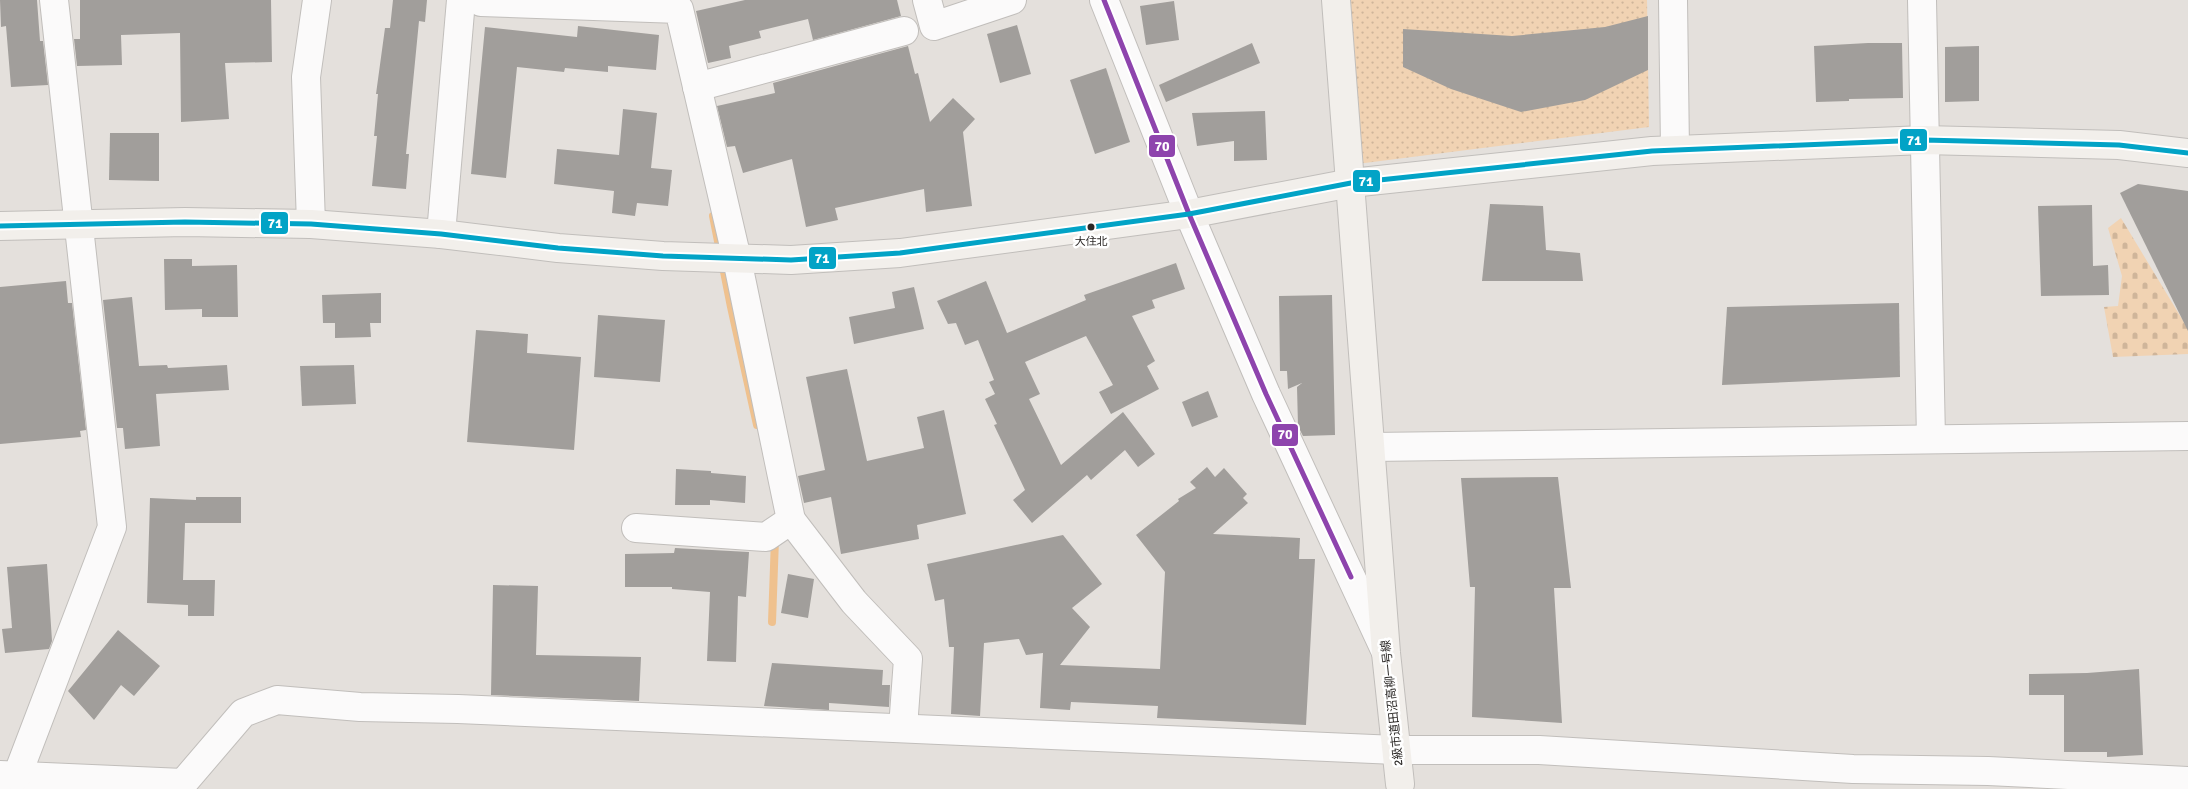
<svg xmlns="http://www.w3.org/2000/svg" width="2188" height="789" font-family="Signika,'Noto Sans JP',sans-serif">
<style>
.grass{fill:url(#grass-dots)}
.cemetery{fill:url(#cemetery-stones)}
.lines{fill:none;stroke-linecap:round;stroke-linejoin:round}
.stream{stroke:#efc18e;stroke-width:8}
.building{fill:#a19e9b}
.street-casing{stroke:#c1bebb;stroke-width:30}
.secondary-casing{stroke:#c1bebb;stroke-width:30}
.street{stroke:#fbfafa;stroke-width:28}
.secondary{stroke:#f2efeb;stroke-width:28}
.bus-1-casing{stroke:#fff;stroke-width:9}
.bus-2-casing{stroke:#fff;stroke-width:9}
.bus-1{stroke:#8e44ad;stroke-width:5}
.bus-2{stroke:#02a3c6;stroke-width:5}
.bus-dot{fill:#2c2927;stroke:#fff;stroke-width:2}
.labels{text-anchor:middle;stroke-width:5;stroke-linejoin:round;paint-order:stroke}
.bus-label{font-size:11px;fill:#2c2927;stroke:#fff}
.street-label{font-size:12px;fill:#2c2927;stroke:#fff}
.line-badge{stroke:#fff;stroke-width:2}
.badge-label{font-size:14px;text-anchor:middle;font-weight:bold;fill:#fff}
</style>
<defs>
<pattern id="grass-dots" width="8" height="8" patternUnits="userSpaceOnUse" patternTransform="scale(1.25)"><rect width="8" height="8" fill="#f1d3b3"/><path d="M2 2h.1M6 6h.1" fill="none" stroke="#cfb59a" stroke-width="1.8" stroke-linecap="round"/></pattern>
<pattern id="cemetery-stones" width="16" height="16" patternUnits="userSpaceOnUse" patternTransform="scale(1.25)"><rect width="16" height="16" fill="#f1d3b3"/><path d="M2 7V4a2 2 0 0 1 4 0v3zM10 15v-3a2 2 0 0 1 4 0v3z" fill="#cfb59a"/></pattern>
</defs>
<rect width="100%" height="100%" fill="#e4e0dc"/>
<!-- grass -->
<polygon class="grass" points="1340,0 1647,0 1649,127 1349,165"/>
<!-- cemetery -->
<polygon class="cemetery" points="2121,218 2188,329 2188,354 2113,357 2104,307 2118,306 2122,276 2108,228"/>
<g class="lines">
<!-- stream -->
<g class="stream">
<polyline points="713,216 731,307 757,425"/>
<polyline points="772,622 775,539"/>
</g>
</g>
<!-- building -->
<g class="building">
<polygon points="0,0 37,0 40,41 43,41 48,85 11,87 6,26 1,27"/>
<polygon points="80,0 271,0 272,62 225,63 229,119 181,122 180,33 121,35 122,65 77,66 74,39 80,39"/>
<polygon points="393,0 427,0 425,22 419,21 406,154 409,154 406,189 372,186 377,136 374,136 378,94 376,94 385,28 390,28"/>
<polygon points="745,0 897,0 901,16 813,40 808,19 759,31 761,38 729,46 731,58 708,63 696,11"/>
<polygon points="1174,1 1179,40 1146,45 1140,6"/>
<polygon points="1648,16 1648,70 1585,100 1521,112 1451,89 1403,67 1403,29 1512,36 1605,27"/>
<polygon points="1017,25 1031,74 1000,83 987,34"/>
<polygon points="578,26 659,35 656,70 608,66 608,72 565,68 564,72 517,67 506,178 471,174 485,27 577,37"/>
<polygon points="1252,43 1260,63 1166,102 1159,85"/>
<polygon points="1868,43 1902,43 1903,98 1849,99 1849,101 1816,102 1814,46"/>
<polygon points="908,46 915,74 918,73 930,122 953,98 975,119 963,132 972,206 926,212 924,189 835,208 838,220 806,227 792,159 743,173 735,146 727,147 717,106 775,93 773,83"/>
<polygon points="1979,46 1979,101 1945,102 1945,47"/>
<polygon points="1106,68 1130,142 1095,154 1070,80"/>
<polygon points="623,109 657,113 651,168 672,170 668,206 637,203 635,216 612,213 614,191 554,184 557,149 619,155"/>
<polygon points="1265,111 1267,160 1234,161 1234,141 1197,146 1192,113"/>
<polygon points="110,133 159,133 159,181 109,180"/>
<polygon points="2138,184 2188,191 2188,331 2120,193"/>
<polygon points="1490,204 1543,206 1546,250 1580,253 1583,281 1482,281"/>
<polygon points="2092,205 2093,266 2108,265 2109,295 2041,296 2038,206"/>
<polygon points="164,259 192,259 192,266 237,265 238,317 202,317 202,309 165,310"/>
<polygon points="1176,263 1185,289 1152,300 1155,308 1132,316 1155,361 1147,366 1159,389 1111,414 1099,392 1113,385 1086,336 1025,362 1040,394 1029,399 1061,465 1123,412 1155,454 1138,467 1125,450 1091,480 1087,475 1032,523 1013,500 1025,490 994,425 997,424 985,399 995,394 989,382 994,380 978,340 965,345 956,323 948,324 937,301 986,281 1007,333 1086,300 1084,295"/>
<polygon points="66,281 68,303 72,303 86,430 80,431 81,437 0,444 0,287"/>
<polygon points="914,287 924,329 854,344 849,317 895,308 892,292"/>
<polygon points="381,293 381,323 370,323 371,337 335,338 335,323 323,323 322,295"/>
<polygon points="1332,295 1335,435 1303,436 1298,426 1297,387 1302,383 1288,389 1287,371 1280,371 1279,296"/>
<polygon points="132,297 139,366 167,365 168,368 227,365 229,390 156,394 160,446 125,449 123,428 117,428 103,300"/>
<polygon points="1899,303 1900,377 1722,385 1727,307"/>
<polygon points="598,315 665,320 660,382 594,377"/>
<polygon points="476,330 528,334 527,353 581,357 574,450 467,442"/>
<polygon points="354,365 356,404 302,406 300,366"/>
<polygon points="847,369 867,461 924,448 917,417 944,410 966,514 917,525 919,539 841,554 831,497 804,503 798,476 825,470 806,377"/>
<polygon points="1208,391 1218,417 1192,427 1182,402"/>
<polygon points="1207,467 1215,477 1224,468 1247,494 1243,498 1248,503 1213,534 1300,538 1299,559 1315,559 1306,725 1157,718 1158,706 1071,702 1070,710 1040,708 1043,653 1026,655 1019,639 984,643 980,716 951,714 954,647 949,647 944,599 935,601 927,564 1063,535 1102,584 1072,608 1090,627 1060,665 1160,669 1165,572 1136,535 1179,501 1178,499 1196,488 1190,482"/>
<polygon points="676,469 711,471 711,473 746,476 745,503 710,500 710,505 675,505"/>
<polygon points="1558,477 1571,588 1554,588 1562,723 1472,717 1475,587 1470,587 1461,478"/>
<polygon points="196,497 241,497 241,523 185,523 183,580 215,580 214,616 188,616 188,605 147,603 150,498 196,500"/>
<polygon points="675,548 749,552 746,597 738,596 736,662 707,661 710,592 672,589 672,587 625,587 625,554 674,553"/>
<polygon points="47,564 52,641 49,649 5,653 2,629 12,628 7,567"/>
<polygon points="788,574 814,579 808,618 781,613"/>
<polygon points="493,585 538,586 536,655 641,657 639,701 491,695"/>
<polygon points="118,630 160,666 134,696 121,685 94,720 68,691"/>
<polygon points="772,663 883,670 882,685 890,685 889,707 829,703 829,710 764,706"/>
<polygon points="2139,669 2143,755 2107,757 2107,752 2064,752 2064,695 2029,695 2029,674 2087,673"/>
</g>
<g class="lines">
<!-- street casing -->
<g class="street-casing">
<g id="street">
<polyline points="927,0 934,26 1012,0"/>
<polyline points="1104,0 1189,214 1266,394 1385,650"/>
<polyline points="1673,0 1675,150"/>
<polyline points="1922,0 1931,439"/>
<polyline points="481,2 679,9 737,259 791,520 766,537 636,528"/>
<polyline points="697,87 904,31"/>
<polyline points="311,224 306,77 317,0"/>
<polyline points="441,234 461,0"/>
<polyline points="1371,447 2188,436"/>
<polyline points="791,520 854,602 908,659 903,728"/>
<polyline points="0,775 183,783"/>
<polyline points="17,776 112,527 54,0"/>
<polyline points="178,789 243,713 277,700 360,707 458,709 1396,750 1539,750 1853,769 1988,771 2188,781"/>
</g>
</g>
<!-- secondary casing -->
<g class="secondary-casing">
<g id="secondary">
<polyline points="1336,0 1386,653 1400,784"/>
<polyline points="0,226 185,222 311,224 441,234 558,248 663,256 791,260 900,253 1189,214 1351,183 1652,151 1924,140 2119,145 2188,153"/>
</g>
</g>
<!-- street -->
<use href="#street" class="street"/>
<!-- secondary -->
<use href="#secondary" class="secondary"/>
<!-- bus-1 casing -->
<g class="bus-1-casing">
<polyline id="bus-1" points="1104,0 1189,214 1266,394 1351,577"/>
</g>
<!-- bus-2 casing -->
<g class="bus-2-casing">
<polyline id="bus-2" points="0,226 185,222 311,224 441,234 558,248 663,256 791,260 900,253 1189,214 1351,183 1652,151 1924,140 2119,145 2188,153"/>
</g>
<!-- bus-1 -->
<use href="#bus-1" class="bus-1"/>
<!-- bus-2 -->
<use href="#bus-2" class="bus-2"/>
</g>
<!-- markers -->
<circle class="bus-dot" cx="1091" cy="227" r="4.5"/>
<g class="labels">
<!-- bus labels -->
<g class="bus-label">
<text x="1091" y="245">大住北</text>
</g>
<!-- street labels -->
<g class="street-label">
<text transform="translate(1392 703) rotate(-96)" y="4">2級市道田沼高柳一号線</text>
</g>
</g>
<g class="line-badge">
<rect x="1899" y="128" width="29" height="24" rx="5" fill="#02a3c6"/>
<rect x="1148" y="134" width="28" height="24" rx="5" fill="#8e44ad"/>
<rect x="1352" y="169" width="29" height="24" rx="5" fill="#02a3c6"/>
<rect x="260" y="211" width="29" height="24" rx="5" fill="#02a3c6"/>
<rect x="808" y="246" width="29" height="24" rx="5" fill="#02a3c6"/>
<rect x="1271" y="423" width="28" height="24" rx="5" fill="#8e44ad"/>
</g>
<g class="badge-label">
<text x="1914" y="145">71</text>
<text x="1162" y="151">70</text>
<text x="1366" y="186">71</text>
<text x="275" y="228">71</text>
<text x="822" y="263">71</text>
<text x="1285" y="439">70</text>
</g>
</svg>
